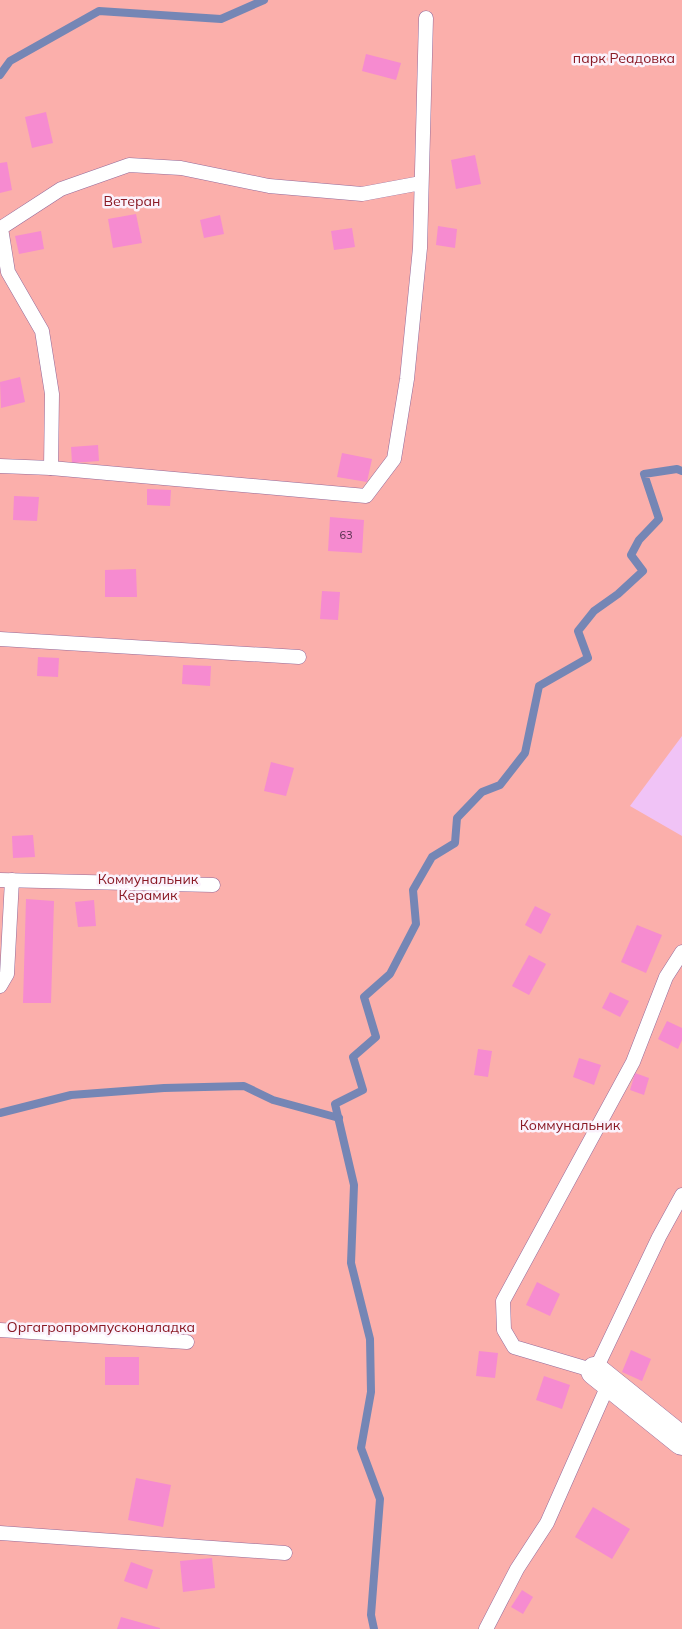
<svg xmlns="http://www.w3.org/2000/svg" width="682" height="1629" font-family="Mulish,sans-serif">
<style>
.green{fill:#fbafab}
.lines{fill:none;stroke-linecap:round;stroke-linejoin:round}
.stream{stroke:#7586b5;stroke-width:8}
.building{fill:#f68bd0}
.service-casing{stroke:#946a9a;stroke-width:15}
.minor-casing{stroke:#946a9a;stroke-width:29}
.service{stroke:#fff;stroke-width:14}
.minor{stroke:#fff;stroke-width:28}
.labels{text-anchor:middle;stroke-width:5;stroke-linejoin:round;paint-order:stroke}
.number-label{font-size:11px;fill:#562f4e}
.park-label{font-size:14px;fill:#8a1a25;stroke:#fbf2fc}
</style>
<rect width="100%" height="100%" fill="#f0c3f6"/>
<!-- green -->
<polygon class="green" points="0,0 682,0 682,736 630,806 682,836 682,1629 0,1629"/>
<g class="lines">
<!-- stream -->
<g class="stream">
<polyline points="0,75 10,61 99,11 221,19 264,0"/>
<polyline points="0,1113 71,1095 164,1088 244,1086 273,1100 339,1118"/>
<polyline points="374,1629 371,1615 380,1499 361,1448 371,1392 370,1339 351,1263 354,1185 335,1104 363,1090 353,1057 376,1037 364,997 390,974 416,924 413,890 432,857 455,843 457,818 482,792 500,785 525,753 539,686 588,658 578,631 594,611 618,594 643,571 631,555 639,540 659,519 644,474 677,469 682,471"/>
</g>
</g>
<!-- building -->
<g class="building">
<polygon points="366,54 401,63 396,80 362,71"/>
<polygon points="46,112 53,143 32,148 25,117"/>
<polygon points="475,155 481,184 456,189 451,160"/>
<polygon points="7,162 12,190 0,193 0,163"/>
<polygon points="136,214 142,243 113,248 108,219"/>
<polygon points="220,215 224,234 204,238 200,220"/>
<polygon points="438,226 457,229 455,248 436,245"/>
<polygon points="352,228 355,247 334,250 331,231"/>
<polygon points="41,231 44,249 19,254 15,236"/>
<polygon points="20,377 25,402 1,408 0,382"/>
<polygon points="98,445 99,461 72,463 71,447"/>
<polygon points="342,453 372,459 367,482 337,477"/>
<polygon points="147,489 171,490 170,506 147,505"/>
<polygon points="14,496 39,497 37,521 13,520"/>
<polygon points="330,517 364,520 362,553 328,551"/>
<polygon points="136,569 137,597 105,597 105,570"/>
<polygon points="322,591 340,592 338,620 320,619"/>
<polygon points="38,657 59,658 58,677 37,676"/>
<polygon points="183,665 211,666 210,686 182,684"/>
<polygon points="271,762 294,768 286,796 264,791"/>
<polygon points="33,835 35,857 13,858 12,836"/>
<polygon points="26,899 54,901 51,1003 23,1003"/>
<polygon points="94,900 96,926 78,927 75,902"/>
<polygon points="535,906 551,914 541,934 525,925"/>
<polygon points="637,925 662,935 646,973 621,962"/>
<polygon points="529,955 546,964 529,995 512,986"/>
<polygon points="610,992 629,1001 620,1017 602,1008"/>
<polygon points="667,1021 682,1028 682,1040 678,1049 658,1039"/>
<polygon points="478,1049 492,1051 488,1077 474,1075"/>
<polygon points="579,1058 601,1065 594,1085 573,1077"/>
<polygon points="635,1073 649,1078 644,1095 630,1090"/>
<polygon points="537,1282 560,1294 550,1316 526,1305"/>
<polygon points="631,1350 651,1359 642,1381 622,1372"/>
<polygon points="479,1351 498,1353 495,1378 476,1376"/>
<rect x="105" y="1357" width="34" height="28"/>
<polygon points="544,1376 570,1385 562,1409 536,1400"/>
<polygon points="136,1478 171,1485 163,1527 128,1520"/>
<polygon points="593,1507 630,1529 612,1559 575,1537"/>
<polygon points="212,1558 215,1588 183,1592 180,1561"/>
<polygon points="131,1562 153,1570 147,1589 124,1581"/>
<polygon points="522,1590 533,1597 523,1614 511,1607"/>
<polygon points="121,1617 160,1628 160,1629 117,1629"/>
</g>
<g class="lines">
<!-- service casing -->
<g class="service-casing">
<g id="service">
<polyline points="0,466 51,468 366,496 394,459 407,379 420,248 426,18"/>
<polyline points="51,468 52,394 42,331 8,272 1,228 61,189 129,165 181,168 269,186 362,194 421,183"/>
<polyline points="0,639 299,657"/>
<polyline points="0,880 213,885"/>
<polyline points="682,952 666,977 633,1062 503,1301 504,1330 514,1347 595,1371 659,1237 682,1195"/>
<polyline points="0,986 7,974 12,880"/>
<polyline points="0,1330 187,1342"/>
<polyline points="0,1533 285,1553"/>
<polyline points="486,1629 517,1569 547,1523 609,1383"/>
</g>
</g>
<!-- minor casing -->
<g class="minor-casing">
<polyline id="minor" points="595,1371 682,1441"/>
</g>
<!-- service -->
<use href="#service" class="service"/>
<!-- minor -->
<use href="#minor" class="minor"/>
</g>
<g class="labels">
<!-- number labels -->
<g class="number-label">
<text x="346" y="539">63</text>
</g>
<!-- park labels -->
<g class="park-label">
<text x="624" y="63">парк Реадовка</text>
<text x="132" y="206">Ветеран</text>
<text x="148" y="884">Коммунальник<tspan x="148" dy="16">Керамик</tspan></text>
<text x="570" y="1130">Коммунальник</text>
<text x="101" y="1332">Оргагропромпусконаладка</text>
</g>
</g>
</svg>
